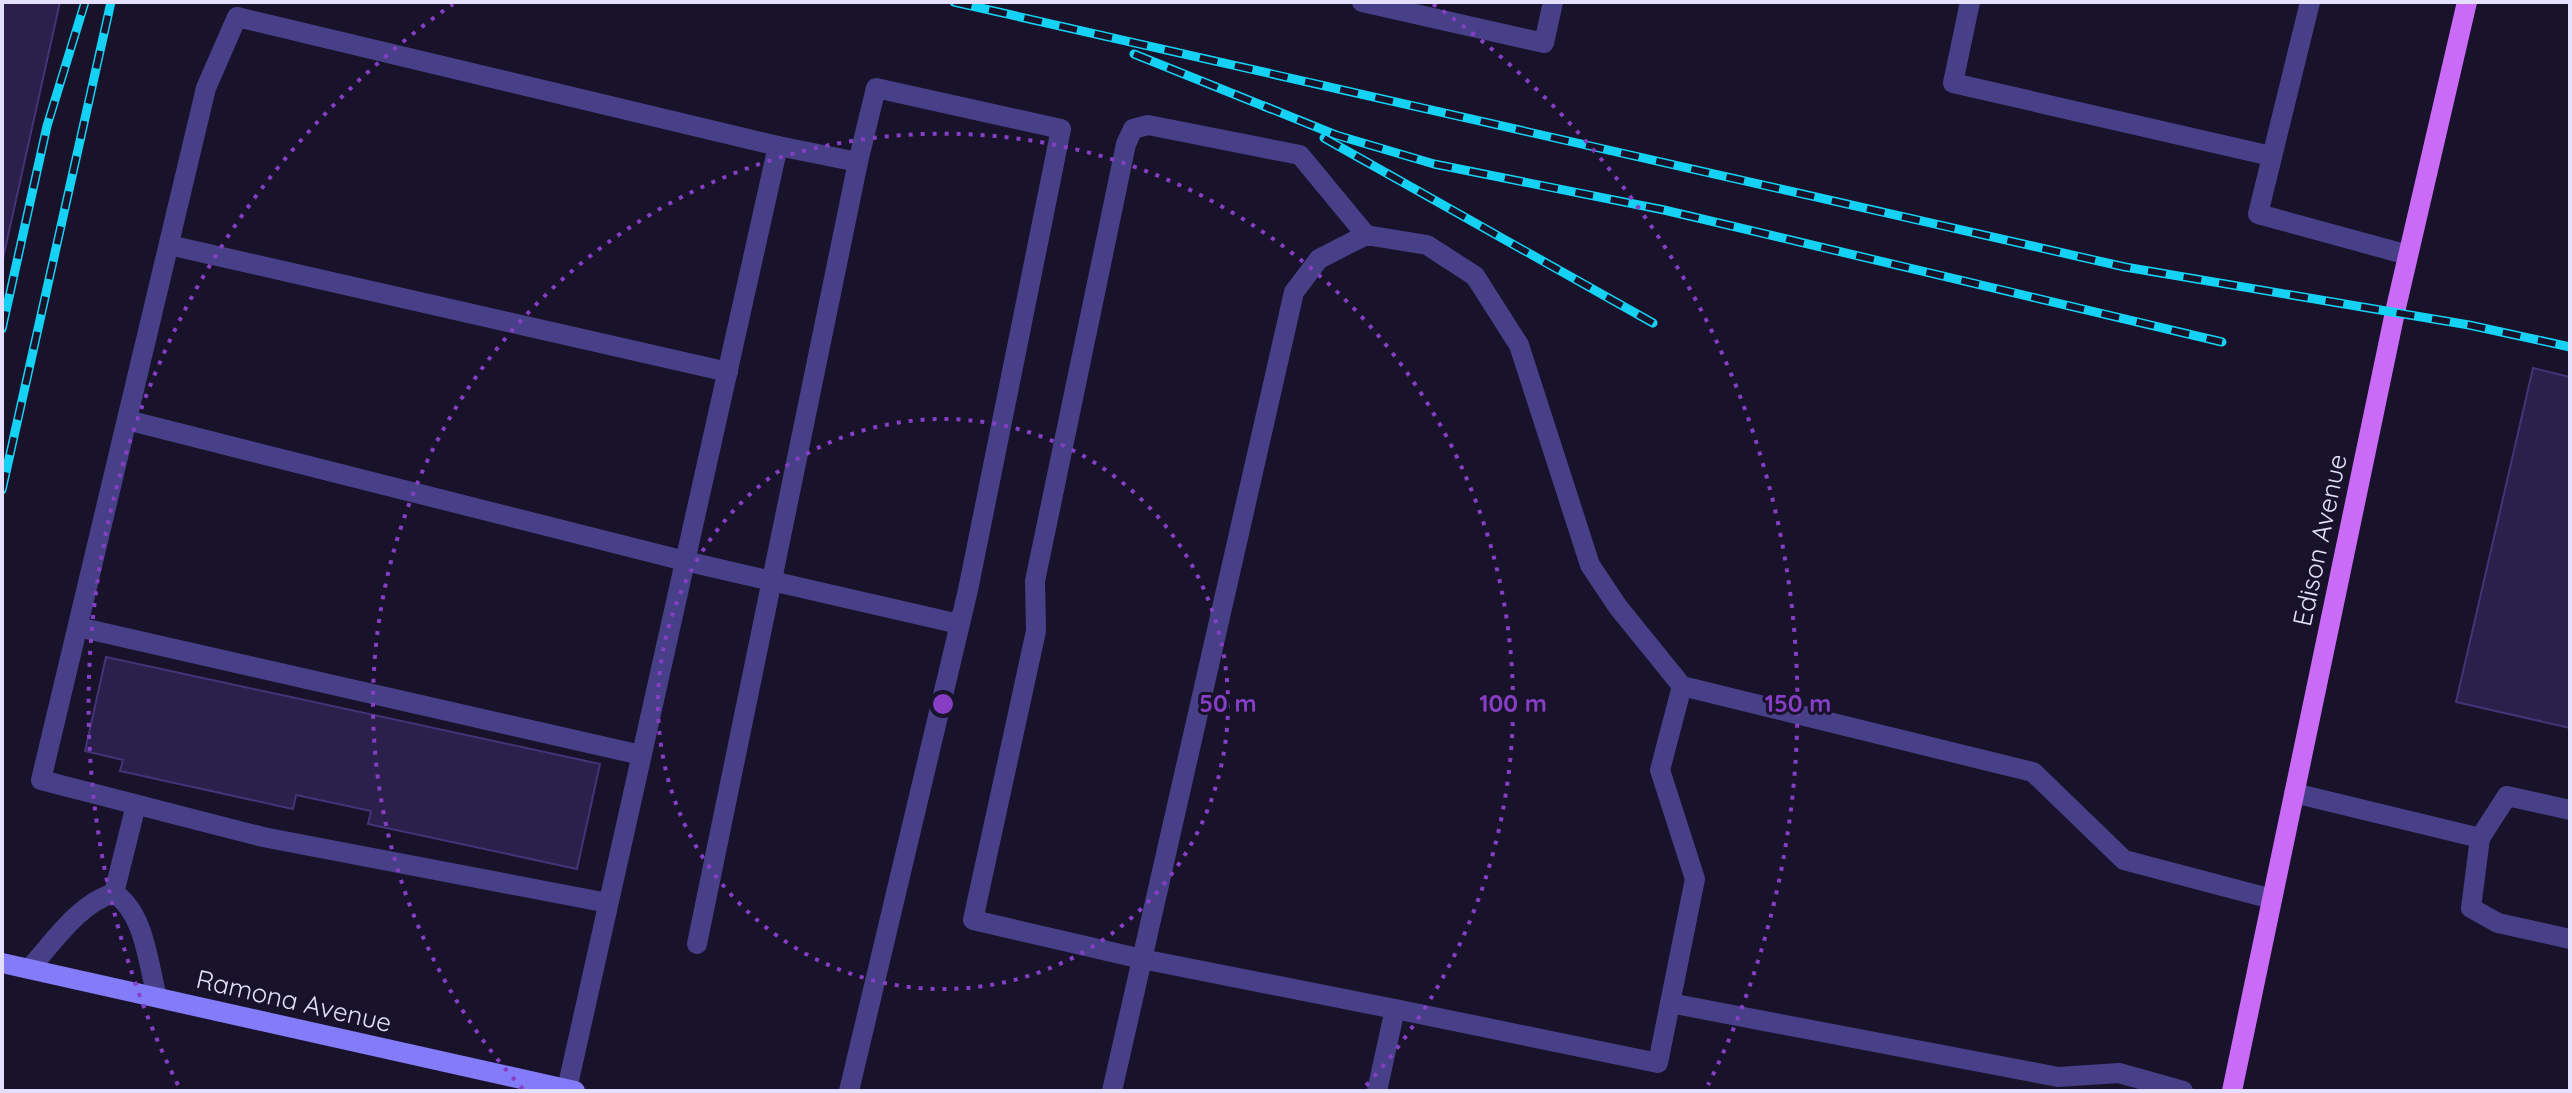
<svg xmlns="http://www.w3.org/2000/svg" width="2572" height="1093" font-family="Quicksand,sans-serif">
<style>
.building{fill:#2b204b;stroke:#443376;stroke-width:2}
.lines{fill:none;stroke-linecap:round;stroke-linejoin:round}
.lane{stroke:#474088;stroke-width:20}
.secondary{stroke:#847bf9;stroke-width:20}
.primary{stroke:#ca6bf8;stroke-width:20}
.rail-casing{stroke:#15d2f4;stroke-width:9}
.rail{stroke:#18132b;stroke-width:6;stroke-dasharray:18;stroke-linecap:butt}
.ring{fill:none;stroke:#863ec5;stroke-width:4;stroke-dasharray:4 8}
.labels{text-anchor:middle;stroke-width:6;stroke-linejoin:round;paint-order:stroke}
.street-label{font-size:26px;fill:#e4dffd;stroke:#18132b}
.centre{fill:#863ec5;stroke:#18132b;stroke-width:4}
.ring-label{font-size:24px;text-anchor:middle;font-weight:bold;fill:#863ec5;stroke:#18132b;stroke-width:6;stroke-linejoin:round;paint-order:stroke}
</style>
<rect width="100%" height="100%" fill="#18132b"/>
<!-- building -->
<g class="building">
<polygon points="2,2 60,2 2,263"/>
<polygon points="2533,368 2570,377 2570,728 2456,702"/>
<polygon points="106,657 600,764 577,869 368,824 371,811 296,795 293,809 120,771 123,760 85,751"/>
</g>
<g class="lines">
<!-- lane -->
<g class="lane">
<polyline points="1362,2 1544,43 1553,2"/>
<polyline points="1970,2 1953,83 2271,156"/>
<polyline points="2310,2 2258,214 2408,255"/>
<polyline points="778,146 858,162 876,88 1061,129 968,590 849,1091"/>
<polyline points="1366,235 1300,155 1148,125 1133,129 1126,144 1035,581 1036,631 973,920 1142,959 1395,1009"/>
<polyline points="169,245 728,372"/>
<polyline points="127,420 685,561 959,624"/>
<polyline points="78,627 641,755"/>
<polyline points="2294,793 2480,838 2507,796 2570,810"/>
<polyline points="2480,838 2471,908 2498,923 2570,939"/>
<polyline points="114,893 136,805"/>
<polyline points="697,944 858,162"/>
<path d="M29 969C53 943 79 903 114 893 145 913 148 964 157 997"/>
<polyline points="1670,1003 2058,1077 2119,1073 2183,1091"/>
<polyline points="567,1089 778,146 237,17 206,88 41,780 263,837 608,903"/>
<polyline points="1112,1091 1294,292 1319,259 1366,235 1427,245 1475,276 1519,345 1590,565 1618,607 1682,686 2033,772 2124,860 2272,899"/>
<polyline points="1377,1091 1395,1009 1658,1063 1695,879 1660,770 1682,686"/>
</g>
<!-- secondary -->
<polyline class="secondary" points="2,963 575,1091"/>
<!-- primary -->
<polyline class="primary" points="2232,1091 2395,312 2467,2"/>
<!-- rail casing -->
<g class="rail-casing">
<g id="rail">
<polyline points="954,2 2125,267 2469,325 2570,347"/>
<polyline points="1134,54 1271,109"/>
<polyline points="1264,106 1336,135 1434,164 1664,210 2222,342"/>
<polyline points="1324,138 1653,323"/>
<polyline points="2,329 47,126 85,2"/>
<polyline points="2,490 111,2"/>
</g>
</g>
<!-- rail -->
<use href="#rail" class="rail"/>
</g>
<!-- distance rings -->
<g class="ring">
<circle cx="943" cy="704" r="285"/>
<path d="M523 1089A570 570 0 1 1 1363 1089"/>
<path d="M178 1085A855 855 0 0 1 453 4M1433 4A855 855 0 0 1 1708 1085"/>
</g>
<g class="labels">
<!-- street labels -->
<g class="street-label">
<text transform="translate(2320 540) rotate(-78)" y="9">Edison Avenue</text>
<text transform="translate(294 1001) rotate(13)" y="9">Ramona Avenue</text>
</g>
</g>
<circle cx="943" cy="704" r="12" class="centre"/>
<g class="ring-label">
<text x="1228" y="712">50 m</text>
<text x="1513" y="712">100 m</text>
<text x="1798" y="712">150 m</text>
</g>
<!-- border -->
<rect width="2572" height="1093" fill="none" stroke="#e4dffd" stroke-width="8"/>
</svg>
